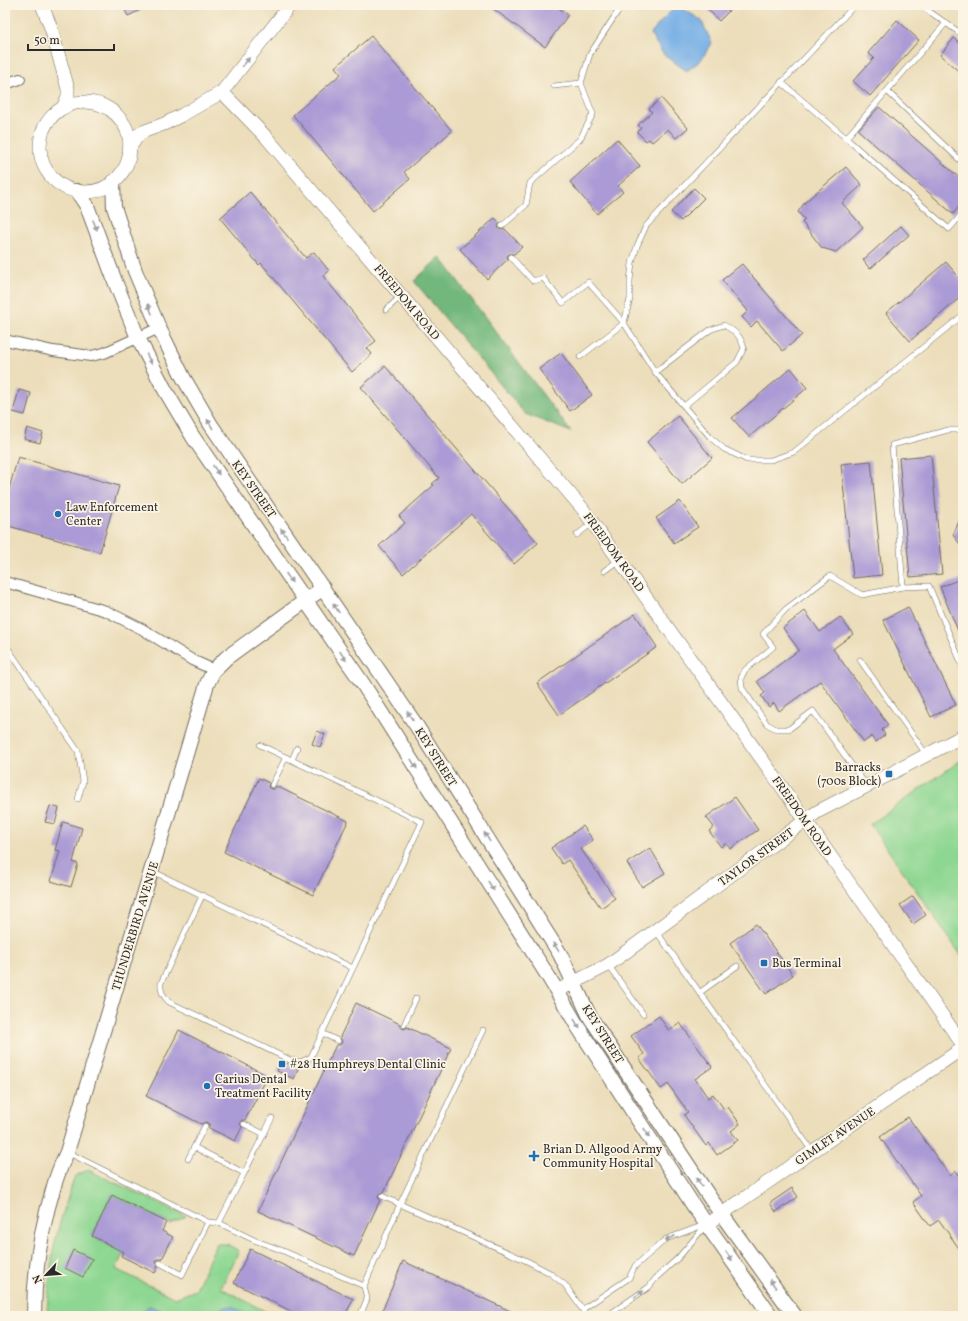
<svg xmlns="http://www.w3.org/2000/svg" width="968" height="1321" font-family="Vollkorn,serif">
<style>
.green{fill:#8ed792;stroke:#5c815e}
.forest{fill:#72b87c;stroke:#4e7254}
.water{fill:#76afe6;stroke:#506d88}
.building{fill:#aa9ad5}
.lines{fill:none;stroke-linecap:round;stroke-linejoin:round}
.service-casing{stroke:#6f6a5d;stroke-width:6}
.minor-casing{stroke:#6f6a5d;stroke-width:12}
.tertiary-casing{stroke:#6f6a5d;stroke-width:14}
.secondary-casing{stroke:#6f6a5d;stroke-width:16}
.service{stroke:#fff;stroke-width:5}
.minor{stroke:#fff;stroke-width:10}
.tertiary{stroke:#fff;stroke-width:13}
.secondary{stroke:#fff;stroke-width:14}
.oneway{fill:#a0a0a0}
.poi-dot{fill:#1f6fb2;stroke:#fcf5e5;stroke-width:1.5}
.labels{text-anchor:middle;stroke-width:3.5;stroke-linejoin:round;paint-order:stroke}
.street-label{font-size:12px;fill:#2b2b2b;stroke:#fcf5e5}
.poi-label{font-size:12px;fill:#2b2b2b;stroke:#fcf5e5;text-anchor:start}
</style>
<rect width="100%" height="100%" fill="#fcf5e5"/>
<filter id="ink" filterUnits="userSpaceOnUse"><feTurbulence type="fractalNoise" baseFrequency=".025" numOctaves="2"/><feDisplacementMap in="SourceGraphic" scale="8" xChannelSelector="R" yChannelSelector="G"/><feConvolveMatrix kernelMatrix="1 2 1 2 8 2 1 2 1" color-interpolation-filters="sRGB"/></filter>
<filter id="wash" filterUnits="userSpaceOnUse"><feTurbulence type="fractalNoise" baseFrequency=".012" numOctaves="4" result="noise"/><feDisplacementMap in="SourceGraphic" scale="16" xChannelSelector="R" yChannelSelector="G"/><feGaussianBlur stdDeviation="0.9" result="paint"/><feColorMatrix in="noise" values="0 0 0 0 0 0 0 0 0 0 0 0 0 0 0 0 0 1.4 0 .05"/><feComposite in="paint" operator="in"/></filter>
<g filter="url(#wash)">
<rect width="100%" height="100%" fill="#ecdebb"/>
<!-- green -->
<g class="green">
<polygon points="960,761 963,765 963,958 870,824"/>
<path d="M88 1170 186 1216 170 1224 112 1195 92 1236 114 1248 128 1243 116 1269 175 1298 196 1290 216 1244H227L239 1251 221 1288 274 1316H47C48 1291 50 1266 55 1242 60 1219 68 1198 75 1176Z"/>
</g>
<!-- forest -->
<polygon class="forest" points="440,257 571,432 525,414 414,281"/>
<!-- water -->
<g class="water">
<polygon points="677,5 701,20 712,43 701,60 687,71 664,55 650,34 666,16"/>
<polygon points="149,1306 179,1316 136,1316"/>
<polygon points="231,1306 249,1316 198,1316"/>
</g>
<g id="blocks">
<!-- building -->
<g class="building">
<polygon points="122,5 151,5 128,16"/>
<polygon points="488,5 555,5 568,15 545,47"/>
<polygon points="704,5 735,5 719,21"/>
<polygon points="897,20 919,40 870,96 853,81 874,58 868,53"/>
<polygon points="371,36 452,131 404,172 410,179 373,211 293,115 341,74 335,67"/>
<polygon points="954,38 963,46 963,75 940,55"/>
<polygon points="661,98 688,128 676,138 668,129 652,142 649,139 646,141 637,132 641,128 638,125 652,112 649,109"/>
<polygon points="879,107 963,181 963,202 953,214 858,130"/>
<polygon points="617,139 640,166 618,186 623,192 597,214 570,182"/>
<polygon points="846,167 862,185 842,203 863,227 836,252 822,248 802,222 805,220 798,212 805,202"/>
<polygon points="694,188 704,198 681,221 671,212"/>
<polygon points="250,192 306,258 314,252 329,271 323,276 376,341 367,348 372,354 352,372 261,263 259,265 220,218"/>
<polygon points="495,218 500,223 498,226 499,229 502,230 505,229 522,247 514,254 509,254 507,256 508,259 487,279 460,249"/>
<polygon points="901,226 909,235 870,269 863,260"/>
<polygon points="946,262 963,282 963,295 910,341 886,313"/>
<polygon points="742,264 802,335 783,351 757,321 751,327 742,317 748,311 722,280"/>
<polygon points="561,353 592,395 570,411 539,369"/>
<polygon points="385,366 538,543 514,564 471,514 403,574 379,546 405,523 399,516 434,485 432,484 439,478 361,387"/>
<polygon points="791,368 807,388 749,437 732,418"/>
<polygon points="19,390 31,393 25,415 13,412"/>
<polygon points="678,416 712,458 682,484 647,442"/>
<polygon points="27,428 43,433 40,443 24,439"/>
<polygon points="931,455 942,574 910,577 899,458"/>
<polygon points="18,457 119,486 100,552 5,525 5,503"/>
<polygon points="871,461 882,575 853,578 841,464"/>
<polygon points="680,501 698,527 674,543 656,518"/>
<polygon points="963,512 963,548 953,535"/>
<polygon points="963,578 963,643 940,587"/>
<polygon points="908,607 956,705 931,717 883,620"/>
<polygon points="805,611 820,632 840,617 853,634 833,649 888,725 882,730 885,735 876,742 872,736 864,742 820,681 779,711 774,703 769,707 761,696 765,693 757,681 799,650 783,628"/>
<polygon points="635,614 657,647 559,715 537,683"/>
<polygon points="317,731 325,734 320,747 312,744"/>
<polygon points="259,778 269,783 268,787 271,789 274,789 276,786 348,821 313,895 224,852"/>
<polygon points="735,797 758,830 730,849 726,843 721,847 709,831 714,827 706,817"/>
<polygon points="50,806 59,808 55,824 45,822"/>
<polygon points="63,822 82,828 73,862 78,864 71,887 51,881 60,851 55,850"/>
<polygon points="583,826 593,840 581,849 615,898 601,908 568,860 562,864 551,848"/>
<polygon points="650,848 665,873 642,887 627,863"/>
<polygon points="913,896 926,915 913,924 900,905"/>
<polygon points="756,924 793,975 766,994 730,943"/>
<polygon points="356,1003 400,1024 402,1028 405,1029 407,1027 451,1048 384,1192 379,1194 378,1197 380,1200 354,1256 258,1211 336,1045 340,1045 342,1042 340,1037"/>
<polygon points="659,1016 669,1031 680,1023 712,1067 695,1079 708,1098 713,1094 724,1109 728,1107 740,1124 731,1131 738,1140 717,1155 709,1143 706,1146 684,1115 688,1112 668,1084 661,1089 639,1058 644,1054 631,1036"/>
<polygon points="179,1030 268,1076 245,1120 242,1120 240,1123 242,1127 235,1141 209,1128 209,1124 206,1122 201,1124 146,1096"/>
<polygon points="282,1061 298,1069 294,1079 277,1071"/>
<polygon points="908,1117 950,1176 956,1171 963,1181 963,1254 939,1220 930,1226 913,1202 921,1196 880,1137"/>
<polygon points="792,1188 798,1197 776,1212 770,1203"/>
<polygon points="112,1195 166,1222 162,1231 173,1237 162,1259 158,1259 156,1261 158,1266 155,1273 121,1256 123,1252 92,1236"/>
<polygon points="250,1249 353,1299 345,1316 301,1316 234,1283"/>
<polygon points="73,1250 92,1259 83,1277 65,1268"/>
<polygon points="403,1261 521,1316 380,1316"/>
</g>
</g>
</g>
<g filter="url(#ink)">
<use href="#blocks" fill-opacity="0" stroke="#6f6a5d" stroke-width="1"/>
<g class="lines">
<!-- service casing -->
<g class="service-casing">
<g id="service">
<polyline points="855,5 646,226 637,246 632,263 630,281 630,299 624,323 655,372 710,437 724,449 747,460 771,460 794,452 963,315"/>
<polyline points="920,5 963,35"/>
<polyline points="781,82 846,138 946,23"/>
<polyline points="554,86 581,83"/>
<polyline points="887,91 963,163"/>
<polyline points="846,138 949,229 963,213"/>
<polyline points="502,226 526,205 530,183 580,139 593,114 581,83 590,54 622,5"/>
<polyline points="511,257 533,281 543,278 563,303 588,282 624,323 580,357"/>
<polyline points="386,310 400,297"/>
<path d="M655 372 710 330 724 325C736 332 740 335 744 348L737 362 684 406"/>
<polyline points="963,430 948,430 892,445 903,587 929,586 963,667"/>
<polyline points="577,535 592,523"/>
<polyline points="604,571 619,560"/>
<polyline points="5,644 78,751 83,781 78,799"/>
<polyline points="860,660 926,754"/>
<polyline points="292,760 297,748"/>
<polyline points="272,785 286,757"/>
<polyline points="866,785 813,711 789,729 776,729 767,724 742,688 741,678 745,670 773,647 763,634 786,609 830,576 862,595 903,587"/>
<polyline points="152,871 353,968"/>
<path d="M202 896 161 983C160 991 163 996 169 1002L290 1060 301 1062 311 1057 422 822 260 745"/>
<polyline points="656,931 812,1151"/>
<polyline points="609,966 643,1014"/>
<polyline points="699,993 737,966"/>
<polyline points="404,1025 416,998"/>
<polyline points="322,1033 338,1041"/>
<polyline points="244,1124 264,1134"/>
<polyline points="194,1147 205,1126"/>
<polyline points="69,1153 208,1222 219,1223 254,1240 281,1250 364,1286"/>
<polyline points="188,1159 194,1147 244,1173"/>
<polyline points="382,1196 527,1261 550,1273 565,1285 587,1316"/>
<polyline points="219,1223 272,1118"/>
<polyline points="160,1263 182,1275 208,1222"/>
<polyline points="583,1309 629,1278 635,1266 666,1239 704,1225"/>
<polyline points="360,1316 367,1299 364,1286 400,1204 483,1030"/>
<polyline points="607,1316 649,1287 656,1278 678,1258 706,1225"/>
</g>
</g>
<!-- minor casing -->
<g class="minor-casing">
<g id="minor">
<polyline points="5,84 20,79"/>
<polyline points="5,340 53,351 91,356 104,353 159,328"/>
<polyline points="5,582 106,611 142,629 192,660 214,670"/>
</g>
</g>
<!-- tertiary casing -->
<g class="tertiary-casing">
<g id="tertiary">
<polyline points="42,5 51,28 68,89 68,96 63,108"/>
<polyline points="222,92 266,137 582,508 794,804 963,1045"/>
<circle cx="85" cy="147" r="45"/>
<polyline points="129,149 138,135 145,131 164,124 182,115 222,92 290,5"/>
<polyline points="557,991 608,965 817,812 963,736"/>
<polyline points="707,1224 963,1048"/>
</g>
</g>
<!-- secondary casing -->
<g class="secondary-casing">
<g id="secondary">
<polyline points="113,182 114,207 135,271 159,328 183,377 211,425 416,725 560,954 590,1017 710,1198 795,1316"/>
<polyline points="77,191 87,206 116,284 138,338 165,390 193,437 363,684 548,976 578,1027 695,1208 771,1316"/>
<path d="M34 1316C34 1272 41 1228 54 1186 57 1175 62 1163 67 1152L207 684 214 670 226 658 323 588"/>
</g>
</g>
<!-- service -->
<use href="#service" class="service"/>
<!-- minor -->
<use href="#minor" class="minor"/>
<!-- tertiary -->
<use href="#tertiary" class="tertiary"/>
<!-- secondary -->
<use href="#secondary" class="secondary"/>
</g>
<!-- one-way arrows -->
<defs><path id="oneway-solid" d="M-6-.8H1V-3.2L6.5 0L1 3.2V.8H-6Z"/></defs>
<g class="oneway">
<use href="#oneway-solid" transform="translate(246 62) rotate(-52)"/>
<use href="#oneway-solid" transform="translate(95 225) rotate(68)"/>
<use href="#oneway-solid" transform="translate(150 309) rotate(-112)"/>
<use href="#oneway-solid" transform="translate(149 359) rotate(63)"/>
<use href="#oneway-solid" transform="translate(210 424) rotate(-121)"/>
<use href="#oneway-solid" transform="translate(216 470) rotate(56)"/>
<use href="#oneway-solid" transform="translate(284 533) rotate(-125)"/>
<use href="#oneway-solid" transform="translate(289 578) rotate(56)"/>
<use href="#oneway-solid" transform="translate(336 608) rotate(-124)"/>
<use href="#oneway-solid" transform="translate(343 656) rotate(56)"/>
<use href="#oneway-solid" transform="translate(410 716) rotate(-124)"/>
<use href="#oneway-solid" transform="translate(414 764) rotate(58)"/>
<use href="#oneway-solid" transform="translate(487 837) rotate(-122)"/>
<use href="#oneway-solid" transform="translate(491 886) rotate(58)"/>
<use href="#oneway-solid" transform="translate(556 947) rotate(-122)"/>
<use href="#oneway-solid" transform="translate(577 1024) rotate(59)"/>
<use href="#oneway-solid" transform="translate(647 1133) rotate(57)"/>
<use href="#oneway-solid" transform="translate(699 1182) rotate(-124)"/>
<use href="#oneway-solid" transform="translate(670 1238) rotate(156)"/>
<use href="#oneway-solid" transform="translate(729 1256) rotate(55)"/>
<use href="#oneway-solid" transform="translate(773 1284) rotate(-126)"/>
<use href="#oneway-solid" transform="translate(639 1294) rotate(-35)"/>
</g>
</g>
<!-- markers -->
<g class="poi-dot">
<circle cx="58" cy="514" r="4"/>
<rect x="885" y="770" width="8" height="8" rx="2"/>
<rect x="760" y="959" width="8" height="8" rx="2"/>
<rect x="278" y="1060" width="8" height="8" rx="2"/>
<circle cx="207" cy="1086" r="4"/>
<path d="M532 1150h4v4h4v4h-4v4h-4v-4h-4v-4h4z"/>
</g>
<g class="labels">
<!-- street labels -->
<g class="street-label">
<text transform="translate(407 302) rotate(50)" y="4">FREEDOM ROAD</text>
<text transform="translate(254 489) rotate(55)" y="4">KEY STREET</text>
<text transform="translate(614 552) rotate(54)" y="4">FREEDOM ROAD</text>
<text transform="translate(436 757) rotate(58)" y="4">KEY STREET</text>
<text transform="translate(802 816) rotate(55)" y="4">FREEDOM ROAD</text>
<text transform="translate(756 857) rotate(-36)" y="4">TAYLOR STREET</text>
<text transform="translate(135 926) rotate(-73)" y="4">THUNDERBIRD AVENUE</text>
<text transform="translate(603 1034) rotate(58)" y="4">KEY STREET</text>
<text transform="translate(835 1136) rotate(-34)" y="4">GIMLET AVENUE</text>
</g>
<!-- poi labels -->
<g class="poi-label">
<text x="66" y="511">Law Enforcement<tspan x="66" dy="14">Center</tspan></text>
<text x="881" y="771" text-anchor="end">Barracks<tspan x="881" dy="14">(700s Block)</tspan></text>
<text x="772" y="967">Bus Terminal</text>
<text x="290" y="1068">#28 Humphreys Dental Clinic</text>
<text x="215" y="1083">Carius Dental<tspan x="215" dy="14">Treatment Facility</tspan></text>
<text x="543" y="1153">Brian D. Allgood Army<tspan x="543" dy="14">Community Hospital</tspan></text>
</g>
</g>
<!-- margin -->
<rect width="968" height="1321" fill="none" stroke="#fcf5e5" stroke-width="20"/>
<!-- north arrow -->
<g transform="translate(46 1275) rotate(244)" stroke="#fcf5e5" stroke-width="3" paint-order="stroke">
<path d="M0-3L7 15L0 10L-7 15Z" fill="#2b2b2b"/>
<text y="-6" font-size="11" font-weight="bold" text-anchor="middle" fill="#2b2b2b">N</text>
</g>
<!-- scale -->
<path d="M28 44v6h86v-6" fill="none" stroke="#2b2b2b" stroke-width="2"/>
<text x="34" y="44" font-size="12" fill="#2b2b2b" stroke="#fcf5e5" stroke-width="3" paint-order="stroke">50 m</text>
</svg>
